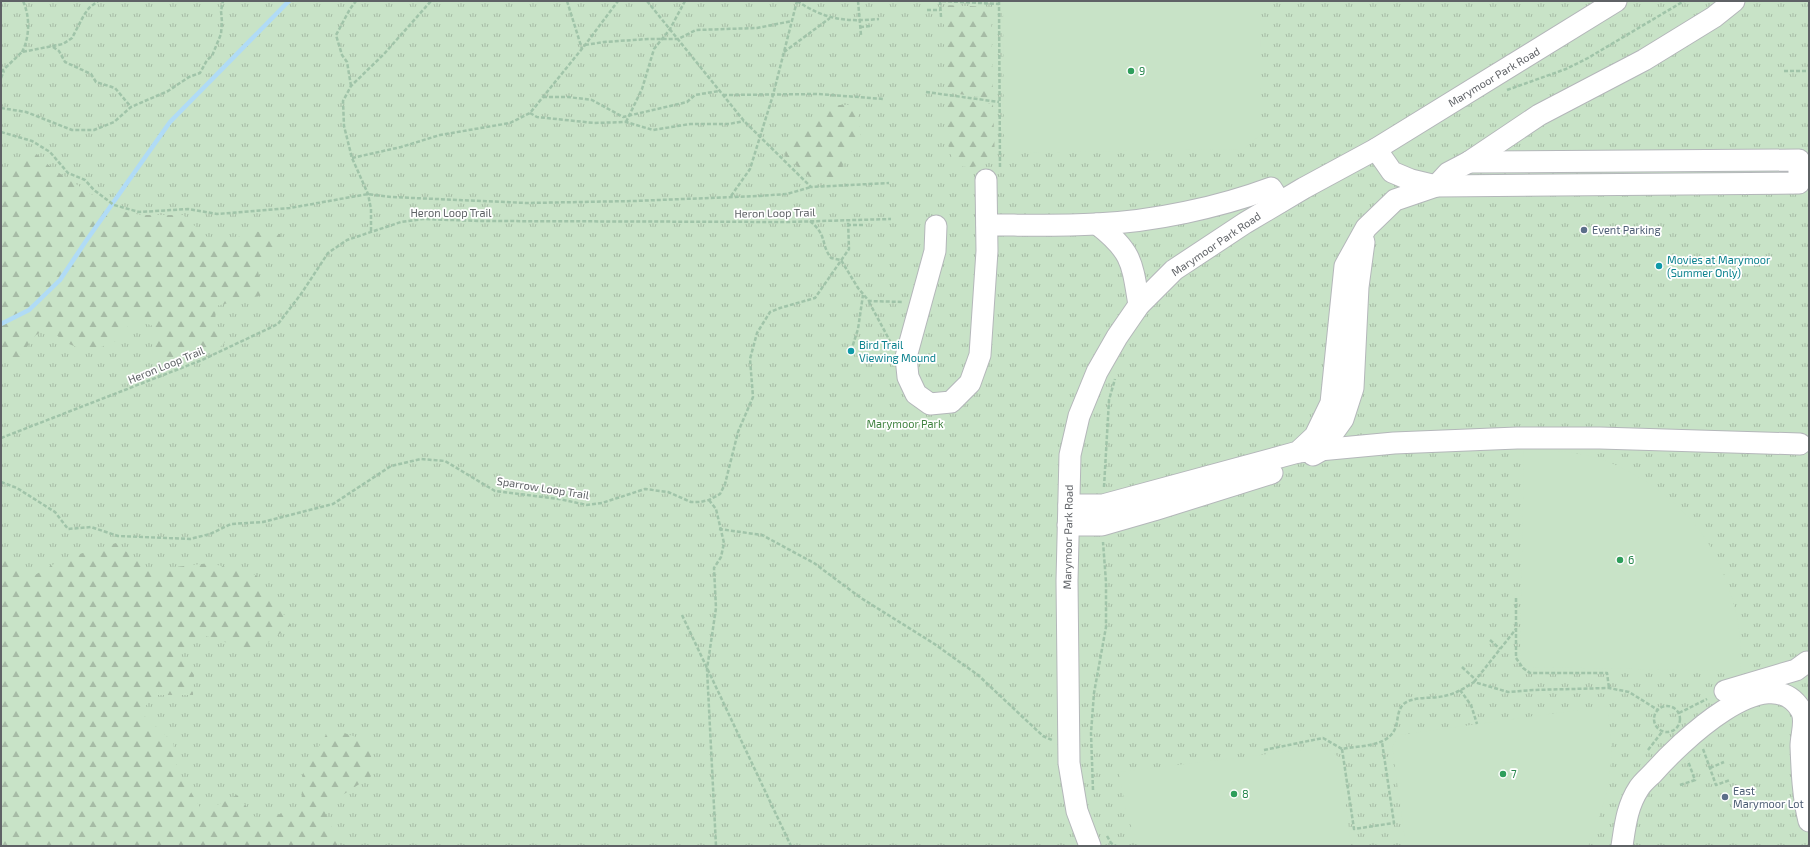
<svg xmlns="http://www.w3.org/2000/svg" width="1810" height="847" font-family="'Exo 2',sans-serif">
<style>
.grass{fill:url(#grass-tufts)}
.forest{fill:url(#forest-firs)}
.pitch{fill:#c8e3c7}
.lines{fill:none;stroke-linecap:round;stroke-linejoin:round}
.stream{stroke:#b0dbf6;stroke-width:4.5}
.minor-casing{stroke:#b4b7ba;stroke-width:23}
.path{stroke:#a0c4a9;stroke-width:2.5;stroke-dasharray:4 2;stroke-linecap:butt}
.minor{stroke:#fff;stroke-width:21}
.leisure-dot{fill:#2e9e5b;stroke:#fff;stroke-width:1.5}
.service-dot{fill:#5c6f8a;stroke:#fff;stroke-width:1.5}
.culture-dot{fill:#0f9aa8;stroke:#fff;stroke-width:1.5}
.labels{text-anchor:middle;stroke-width:3.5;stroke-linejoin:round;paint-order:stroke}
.leisure-label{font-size:11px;fill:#27864d;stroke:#fff;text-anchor:start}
.street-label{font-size:11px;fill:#5f6266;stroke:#fff}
.service-label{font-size:11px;fill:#4e5e75;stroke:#fff;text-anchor:start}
.culture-label{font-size:11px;fill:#0d838f;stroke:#fff;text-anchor:start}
.park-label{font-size:11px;fill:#408340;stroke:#fff}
</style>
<defs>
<pattern id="grass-tufts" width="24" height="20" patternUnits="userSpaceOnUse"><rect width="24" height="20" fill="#c8e3c7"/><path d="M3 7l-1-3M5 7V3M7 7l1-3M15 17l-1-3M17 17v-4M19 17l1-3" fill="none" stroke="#a6bba5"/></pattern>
<pattern id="forest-firs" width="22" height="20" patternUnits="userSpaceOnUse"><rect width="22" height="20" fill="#c8e3c7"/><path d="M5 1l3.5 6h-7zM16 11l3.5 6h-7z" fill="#a6bba5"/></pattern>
</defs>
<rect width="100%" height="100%" fill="#efede7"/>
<!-- grass -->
<rect class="grass" x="1" y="1" width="1808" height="845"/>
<!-- forest -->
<g class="forest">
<polygon points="944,5 991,7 993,99 945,92"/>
<path d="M945 98 993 104 995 160C985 165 964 172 955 162 945 151 946 113 945 98Z"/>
<polygon points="829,105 857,105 861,141 849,154 837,178 814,180 785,156 786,142 811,123"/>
<polygon points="33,151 53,169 115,210 141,215 183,215 207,237 230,241 251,231 280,234 282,248 257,264 262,295 216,306 215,325 225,342 218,349 160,374 151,354 155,327 134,318 118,340 89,352 64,342 49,328 36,335 19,357 1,362 1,176 8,175"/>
<polygon points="116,543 149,570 210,563 256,575 291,625 256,652 203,635 181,655 194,675 193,695 156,695 140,712 173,742 177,769 203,812 237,795 259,822 301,806 303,773 330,728 370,742 373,775 323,808 340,844 335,846 1,846 1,551 11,555 26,580 63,559"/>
</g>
<!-- pitch -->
<g class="pitch">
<polygon points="1003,1 1261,1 1260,135 1244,149 1004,153"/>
<path d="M1524 448C1548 450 1573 451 1597 458 1636 470 1683 503 1705 538 1721 563 1735 599 1739 629 1741 642 1740 657 1740 671L1530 667 1520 657Z"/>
<path d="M1607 706C1614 749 1613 779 1598 820 1595 828 1593 838 1588 846H1406L1392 746 1399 735Z"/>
<polygon points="1325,747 1340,758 1351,846 1139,846 1127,816 1119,772"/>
</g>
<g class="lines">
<!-- stream -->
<polyline class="stream" points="1,324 29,310 60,280 86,241 170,122 289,1"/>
<!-- minor casing -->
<g class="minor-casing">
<g id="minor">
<polyline points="1376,149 1392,172 1411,180 1436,186 1799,183 1799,160 1469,162"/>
<path d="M1097 224C1133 252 1132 263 1139 305"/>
<path d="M987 225C1023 225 1060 226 1096 224 1152 222 1220 207 1271 188L1280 202"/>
<polyline points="936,226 935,251 906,357 908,377 916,394 930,404 951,402 970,383 980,355 987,251 986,180"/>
<polyline points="1298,452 1394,443 1517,438 1600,438 1800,444"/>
<polyline points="1313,455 1320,451 1343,419 1353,388 1358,287 1364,242"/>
<polyline points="1069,505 1103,505 1298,452 1315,436 1331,403 1345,266 1366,228 1395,200 1436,186 1448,173 1469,162 1539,115 1644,60 1714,17 1734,1"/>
<polyline points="1068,525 1102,525 1154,510 1272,473"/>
<polyline points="1725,691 1796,670 1807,662"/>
<polyline points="1090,846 1077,811 1069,763 1067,581 1070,455 1079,416 1097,372 1117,337 1139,305 1174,270 1245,223 1304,188 1376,149 1616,1"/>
<path d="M1622 846C1625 826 1627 806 1639 788 1642 783 1648 778 1653 773 1677 746 1768 655 1801 710 1807 720 1801 735 1801 746 1802 771 1803 797 1809 821"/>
</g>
</g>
<!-- path -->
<g class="path">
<polyline points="567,1 582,49"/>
<polyline points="647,1 744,121 811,187 889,183"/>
<path d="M797 1C826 20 845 22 879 19"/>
<polyline points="858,1 861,35"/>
<polyline points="940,1 941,17"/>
<polyline points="942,1 999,4"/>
<polyline points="999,1 1000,169"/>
<polyline points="927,10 940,10"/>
<polyline points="860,27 871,26"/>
<polyline points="585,45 604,42 648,39 678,39 696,30 757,28 792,21"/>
<polyline points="53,47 59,51 65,62 91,74 96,82 115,88 131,107"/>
<path d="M22 52C30 37 30 16 23 1"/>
<polyline points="784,52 830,18"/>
<polyline points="1784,71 1809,71"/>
<polyline points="1,72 22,52 63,44 72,38 84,15 89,8 98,1"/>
<polyline points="1,78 4,71"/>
<polyline points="351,86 347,62 342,55 336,35 350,9 356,1"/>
<polyline points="1507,90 1566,69 1588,58 1684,1"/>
<polyline points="926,92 999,102"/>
<polyline points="723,95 818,94 884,99"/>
<polyline points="543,97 568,97 592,100 623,117 687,102 695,95 719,91"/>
<polyline points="1,108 26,112 72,130 94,130 114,122 131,107 168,91 189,77 200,73 207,60 212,56 221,34 222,22 221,11 223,1"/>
<polyline points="530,113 537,117 594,123 626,122 653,130 690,124 729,124 744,121"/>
<polyline points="626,122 642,89 654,49 670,29 685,1"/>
<polyline points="1,132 32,141 50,152 68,173 85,180 94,190 114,205 139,212 188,209 217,214 290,208 368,194 391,197 527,203 634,201 758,196 787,194 811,187"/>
<polyline points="352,158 401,147 440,135 510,123 530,113 585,45 618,1"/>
<polyline points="731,196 750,169 773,95 797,1"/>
<path d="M810 221C828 236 820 243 831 258L841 260 858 288 869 301 903 302"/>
<polyline points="847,225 864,225"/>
<polyline points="371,231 371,209 368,194 352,158 344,126 343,101 351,86 384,54 431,1"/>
<polyline points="869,302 891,343"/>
<polyline points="851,351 858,329 863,295"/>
<polyline points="1,438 202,360 278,324 301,294 328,253 347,240 401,222 423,219 480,221 787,222 891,219"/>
<polyline points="1,482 17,488 55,512 68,529 91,527 118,536 190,539 210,534 231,524 263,522 333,504 391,466 421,459 445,461 495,491 559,499 587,505 602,503 645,489 668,492 691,502 700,502 709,500 720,494 725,484 738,432 753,397 750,359 757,333 770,312 780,308 815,298 849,249 848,220"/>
<polyline points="1104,487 1109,400 1115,379"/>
<polyline points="709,500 716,509 724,543 721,557 714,568 716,608 707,669 716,846"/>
<polyline points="719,529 762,535 814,563 861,598 933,643 978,675 1043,736 1052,740"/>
<polyline points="1516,598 1516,658 1523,668 1530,673 1607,673 1609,688"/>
<polyline points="682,615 791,846"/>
<polyline points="1490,640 1500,649"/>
<polyline points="1462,667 1476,680"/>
<polyline points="1474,682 1516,629"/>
<polyline points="1460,690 1471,705 1477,724"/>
<circle cx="1667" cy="719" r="13"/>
<polyline points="1679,713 1707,699"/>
<polyline points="1342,749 1354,829 1394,823 1382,742"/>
<polyline points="1703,749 1716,785 1730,780"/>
<path d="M1264 750 1323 738 1342 749C1364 745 1393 747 1397 722 1398 715 1399 707 1405 703 1415 696 1433 699 1444 696 1455 694 1465 688 1474 682L1508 692 1533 690 1609 688 1629 692 1658 710"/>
<polyline points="1648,750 1662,732"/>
<polyline points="1710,768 1724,762"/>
<polyline points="1680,785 1695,780 1688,761"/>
<polyline points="1093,790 1091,733 1094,693 1106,627 1106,582 1103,542"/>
<polyline points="1107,836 1111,843 1116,846"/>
</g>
<!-- minor -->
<use href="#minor" class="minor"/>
</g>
<!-- markers -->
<g class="leisure-dot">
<circle cx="1131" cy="71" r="4"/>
<circle cx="1620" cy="560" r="4"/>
<circle cx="1503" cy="774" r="4"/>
<circle cx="1234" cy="794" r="4"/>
</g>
<g class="service-dot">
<circle cx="1584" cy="230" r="4"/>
<circle cx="1725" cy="797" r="4"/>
</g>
<g class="culture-dot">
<circle cx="1659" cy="266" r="4"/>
<circle cx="851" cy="351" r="4"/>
</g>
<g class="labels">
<!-- leisure labels -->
<g class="leisure-label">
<text x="1139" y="75">9</text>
<text x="1628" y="564">6</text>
<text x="1511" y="778">7</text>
<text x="1242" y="798">8</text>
</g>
<!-- street labels -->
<g class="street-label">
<text transform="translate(1494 77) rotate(-31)" y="4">Marymoor Park Road</text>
<text x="451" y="217">Heron Loop Trail</text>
<text transform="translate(775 213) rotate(-1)" y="4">Heron Loop Trail</text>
<text transform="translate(1216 244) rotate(-34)" y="4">Marymoor Park Road</text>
<text transform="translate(166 365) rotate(-22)" y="4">Heron Loop Trail</text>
<text transform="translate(543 488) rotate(9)" y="4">Sparrow Loop Trail</text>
<text transform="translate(1068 537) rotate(-89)" y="4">Marymoor Park Road</text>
</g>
<!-- service labels -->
<g class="service-label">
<text x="1592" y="234">Event Parking</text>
<text x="1733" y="795">East<tspan x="1733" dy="13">Marymoor Lot</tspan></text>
</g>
<!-- culture labels -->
<g class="culture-label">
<text x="1667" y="264">Movies at Marymoor<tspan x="1667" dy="13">(Summer Only)</tspan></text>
<text x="859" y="349">Bird Trail<tspan x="859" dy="13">Viewing Mound</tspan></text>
</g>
<!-- park labels -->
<g class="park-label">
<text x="905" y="428">Marymoor Park</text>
</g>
</g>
<!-- border -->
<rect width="1810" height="847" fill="none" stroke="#5f6266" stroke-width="4"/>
</svg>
